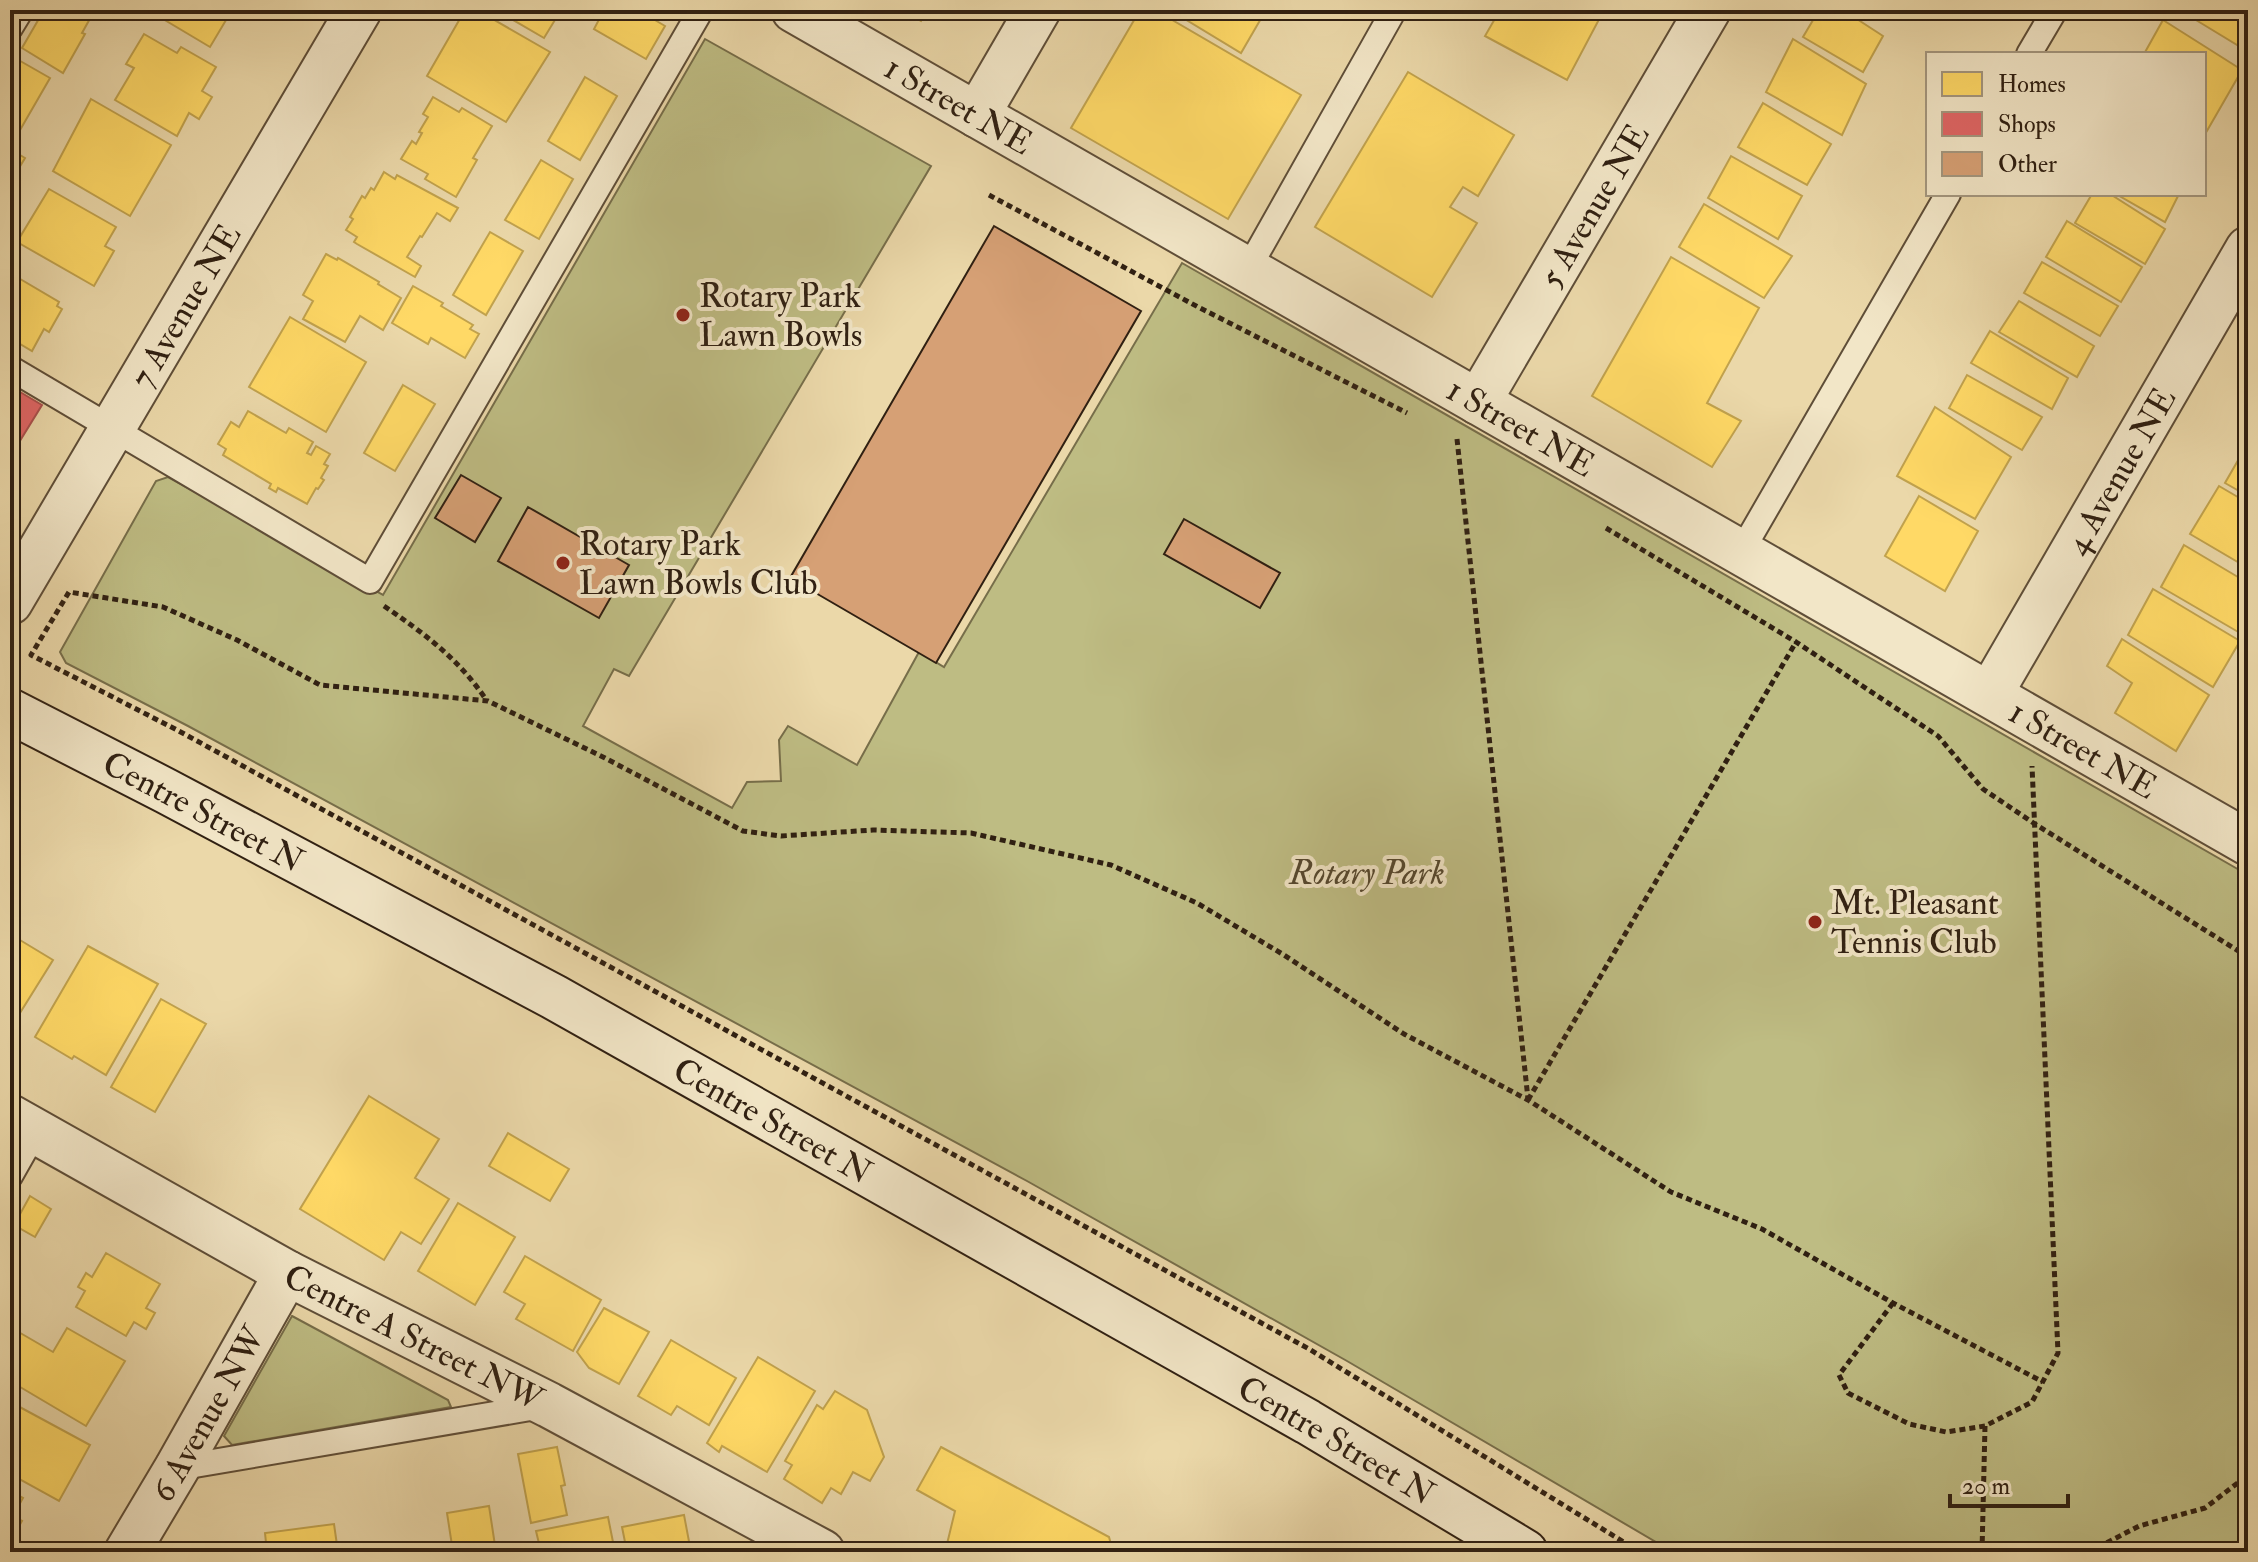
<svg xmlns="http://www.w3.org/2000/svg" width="2258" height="1562" font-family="'IM FELL Double Pica',serif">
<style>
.green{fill:#bebc83;stroke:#776e4a;stroke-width:2}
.homes{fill:#ffd966;stroke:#c1a24d;stroke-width:2}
.shops{fill:#e06666;stroke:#ab514d;stroke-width:2}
.building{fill:#d6a075;stroke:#302012;stroke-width:2}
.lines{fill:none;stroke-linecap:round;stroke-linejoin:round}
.lane-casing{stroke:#5f4e38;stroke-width:28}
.street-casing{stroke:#5f4e38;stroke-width:48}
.secondary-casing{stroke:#302012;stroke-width:48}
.path{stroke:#302012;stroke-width:5;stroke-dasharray:6 4;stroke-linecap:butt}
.lane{stroke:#f2e6c7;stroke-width:24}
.street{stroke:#f2e6c7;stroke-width:44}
.secondary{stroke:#f2e6c7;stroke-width:44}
.poi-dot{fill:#8f2418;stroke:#f2e6c7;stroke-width:3}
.labels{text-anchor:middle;stroke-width:8;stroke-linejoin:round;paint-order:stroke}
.street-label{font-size:34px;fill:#302012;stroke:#f2e6c7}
.poi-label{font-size:34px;fill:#302012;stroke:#f2e6c7;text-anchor:start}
.park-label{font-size:34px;font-style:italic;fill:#54472e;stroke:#f2e6c7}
</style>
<rect width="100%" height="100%" fill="#ebd8a9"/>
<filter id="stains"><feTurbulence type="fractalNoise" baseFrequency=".0025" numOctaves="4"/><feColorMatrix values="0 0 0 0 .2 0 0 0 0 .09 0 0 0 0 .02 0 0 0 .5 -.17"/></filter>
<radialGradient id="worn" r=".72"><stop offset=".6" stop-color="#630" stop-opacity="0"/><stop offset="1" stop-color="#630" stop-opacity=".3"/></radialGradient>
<!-- green -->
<g class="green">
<polygon points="705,39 931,166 629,676 614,669 583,726 732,808 747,782 781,781 779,740 788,726 857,765 919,652 944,667 1182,263 2248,875 2248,1552 1673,1552 1347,1361 1027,1181 188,726 66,663 60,652 156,481 168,477 383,595"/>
<polygon points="292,1316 448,1400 451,1407 232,1445 224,1436"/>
</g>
<!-- homes -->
<g class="homes">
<polygon points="44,10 84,10 92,15 82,33 85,34 63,73 22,48"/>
<polygon points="148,10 232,10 210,47"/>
<polygon points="465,10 477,10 550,52 506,122 427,76"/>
<polygon points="496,10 561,10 544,38"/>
<polygon points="604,10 638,10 665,26 646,59 594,29"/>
<polygon points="901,10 927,10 921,21"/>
<polygon points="1140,10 1155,10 1301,95 1228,219 1071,128"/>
<polygon points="1170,10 1266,10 1241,53"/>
<polygon points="1500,10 1604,10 1567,80 1485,36"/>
<polygon points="1819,10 1843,10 1883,36 1863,72 1803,37"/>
<polygon points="2195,10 2248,10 2247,51 2191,17"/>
<polygon points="2163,20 2242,70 2204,136 2204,54 2144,54"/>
<polygon points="144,34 177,53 181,47 216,67 202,91 212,97 199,119 189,113 177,136 115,100 134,68 126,64"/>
<polygon points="1793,39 1866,84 1842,135 1766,92"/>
<polygon points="15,58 50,78 12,144 10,143 10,66"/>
<polygon points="1408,72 1514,135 1478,196 1463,187 1450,207 1477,223 1432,297 1315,227"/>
<polygon points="585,77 617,96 580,160 548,141"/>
<polygon points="433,97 459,112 462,108 492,126 473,158 477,160 456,197 425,179 428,174 401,159 412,141 416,144 422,133 419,132 428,117 423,114"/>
<polygon points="91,99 171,145 130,216 53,171"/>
<polygon points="1763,103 1831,144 1807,185 1738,147"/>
<polygon points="10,149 25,158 10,183"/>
<polygon points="1731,156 1802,196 1778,239 1708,198"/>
<polygon points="541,160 573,179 539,239 505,220"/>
<polygon points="384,172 395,179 397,175 458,208 450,221 437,213 422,237 420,236 407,257 421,266 415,277 357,244 354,242 357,237 346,230 353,219 350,217 362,196 365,198 371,188 374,190"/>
<polygon points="49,189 116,227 105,246 114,251 94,286 17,242"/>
<polygon points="2092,194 2110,194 2165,229 2145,264 2075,223"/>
<polygon points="2116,194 2179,194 2165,222"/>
<polygon points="1704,204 1792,256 1764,298 1679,247"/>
<polygon points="2067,221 2142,267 2121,302 2046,257"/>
<polygon points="490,232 523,251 486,315 453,295"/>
<polygon points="326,254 337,260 338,258 379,282 378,284 401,298 383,330 360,316 345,342 303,319 313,301 303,295"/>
<polygon points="1671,257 1759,308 1707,403 1741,421 1712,467 1592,396"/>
<polygon points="2042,262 2118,306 2100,336 2024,293"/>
<polygon points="10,273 59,302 57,306 62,309 49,332 44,329 32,351 10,338"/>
<polygon points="413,286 443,303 441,306 473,325 470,329 479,334 465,358 431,338 428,344 392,323"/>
<polygon points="2019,301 2094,346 2077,377 1999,332"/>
<polygon points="290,317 366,362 326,432 249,387"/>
<polygon points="1990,331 2068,378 2052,409 1971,363"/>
<polygon points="1967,375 2042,417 2022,450 1949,408"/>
<polygon points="403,385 435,404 395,471 364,453"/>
<polygon points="1935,407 2011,457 1975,519 1897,476"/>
<polygon points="248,411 286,433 289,428 313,442 307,453 311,455 316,446 330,454 324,464 328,466 321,478 324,480 318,489 316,488 307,504 278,488 276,492 269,488 271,484 223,455 226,449 218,444 231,422 239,427"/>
<polygon points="2248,443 2248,496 2225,483"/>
<polygon points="2219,486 2248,503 2248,568 2190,534"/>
<polygon points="1919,496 1978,531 1945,591 1885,556"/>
<polygon points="2184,545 2248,583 2248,620 2240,633 2161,587"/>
<polygon points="2153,589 2240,641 2213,687 2128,635"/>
<polygon points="2122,639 2209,695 2176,751 2115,713 2132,683 2107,666"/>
<polygon points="10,934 53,960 10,1029"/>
<polygon points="88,946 158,984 106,1075 74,1056 72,1059 35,1037"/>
<polygon points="161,999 206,1024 155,1112 111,1087"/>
<polygon points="369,1096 439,1139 415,1178 449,1199 421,1244 401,1232 384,1260 300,1209"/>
<polygon points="508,1133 569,1169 550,1201 489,1166"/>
<polygon points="30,1196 51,1209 35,1237 14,1225"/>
<polygon points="458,1203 515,1237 475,1305 418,1271"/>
<polygon points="106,1253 160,1284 146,1308 155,1313 146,1329 134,1322 126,1336 76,1307 85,1291 78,1287 86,1273 92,1277"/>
<polygon points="525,1256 601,1300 573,1351 516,1319 525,1304 504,1292"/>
<polygon points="604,1308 649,1332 619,1384 589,1368 577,1352"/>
<polygon points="10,1327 53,1352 67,1328 125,1361 86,1426 10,1381"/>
<polygon points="671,1340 736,1378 709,1425 677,1406 671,1415 638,1396"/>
<polygon points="758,1357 815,1391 767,1472 722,1446 719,1452 707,1443"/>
<polygon points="835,1391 867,1410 884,1457 870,1481 853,1472 841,1494 831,1488 822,1503 784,1479 792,1465 785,1461 817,1405 823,1409"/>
<polygon points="16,1405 90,1445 59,1501 10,1474 10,1415"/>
<polygon points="557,1447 565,1485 561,1486 567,1515 531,1523 518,1454"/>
<polygon points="941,1447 1109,1537 1113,1552 948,1552 947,1544 955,1511 917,1490"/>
<polygon points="10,1491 23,1498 13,1516 22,1521 10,1542"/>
<polygon points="489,1506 496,1552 453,1552 447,1513"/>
<polygon points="684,1515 691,1552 627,1552 622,1527"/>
<polygon points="608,1517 615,1552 541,1552 536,1531"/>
<polygon points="334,1524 338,1552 267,1552 265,1533"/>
<polygon points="403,1545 404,1552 361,1552"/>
</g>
<!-- shops -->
<polygon class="shops" points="10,386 42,405 10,457"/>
<!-- building -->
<g class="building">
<polygon points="994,226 1141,311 936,663 790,578"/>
<polygon points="461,475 501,498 475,542 435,518"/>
<polygon points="528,507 629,565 599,618 498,561"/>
<polygon points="1184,519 1280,573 1260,608 1164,554"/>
</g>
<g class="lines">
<!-- lane casing -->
<g class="lane-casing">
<g id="lane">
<polyline points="10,28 21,10"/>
<polyline points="2029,54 2055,10"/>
<polyline points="1248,269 1394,10"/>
<polyline points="10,368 370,581 701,10"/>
<polyline points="1741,552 1948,194"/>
<polyline points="10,1176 35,1132"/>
<polyline points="177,1468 542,1406"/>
</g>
</g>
<!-- street casing -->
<g class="street-casing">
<g id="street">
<path id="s1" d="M794 10 2248 843"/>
<polyline points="977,115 1038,10"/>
<path id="s2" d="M1478 402 1708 10"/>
<path id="s3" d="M10 602 359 10"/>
<path id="s4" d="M1990 694 2248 249"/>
<path id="s5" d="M10 1117 287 1273 549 1405 822 1552"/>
<path id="s6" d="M127 1552 177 1468 287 1273"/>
</g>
</g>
<!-- secondary casing -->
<g class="secondary-casing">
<g id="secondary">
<path id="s7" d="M10 711 166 791 554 997 1308 1422 1525 1552"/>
</g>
</g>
<!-- path -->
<g class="path">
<polyline points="989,195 1200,308 1407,413"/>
<polyline points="1457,439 1528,1099"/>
<polyline points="1606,528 1796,642 1938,736 1983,789 2035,824 2248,957"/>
<path d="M384 606C425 634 459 659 487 701"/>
<polyline points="1528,1100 1796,642"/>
<polyline points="1893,1303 1839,1375 1848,1393 1909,1424 1946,1432 1985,1426 2032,1402 2058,1353 2032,766"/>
<polyline points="1640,1552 1309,1349 177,730 31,655 69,592 163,607 237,640 320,685 488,701 605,758 743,831 781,836 873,830 971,833 1111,865 1197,903 1284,955 1404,1034 1528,1100 1671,1192 1762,1229 1893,1303 2043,1382"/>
<polyline points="1982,1552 1985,1426"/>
<polyline points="2089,1552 2139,1526 2205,1508 2248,1475"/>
</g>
<!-- lane -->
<use href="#lane" class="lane"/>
<!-- street -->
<use href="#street" class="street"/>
<!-- secondary -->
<use href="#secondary" class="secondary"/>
</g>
<!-- markers -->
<g class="poi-dot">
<circle cx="683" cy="315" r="8"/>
<circle cx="563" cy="563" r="8"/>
<circle cx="1815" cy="922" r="8"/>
</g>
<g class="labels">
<!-- street labels -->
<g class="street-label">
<text dy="12" stroke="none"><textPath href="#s1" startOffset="190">1 Street NE</textPath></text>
<text dy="12" stroke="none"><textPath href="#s2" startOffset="228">5 Avenue NE</textPath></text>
<text dy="12" stroke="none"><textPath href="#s3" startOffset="344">7 Avenue NE</textPath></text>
<text dy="12" stroke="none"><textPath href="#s1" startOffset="838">1 Street NE</textPath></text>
<text dy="12" stroke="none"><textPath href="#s4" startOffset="258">4 Avenue NE</textPath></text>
<text dy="12" stroke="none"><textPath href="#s1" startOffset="1486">1 Street NE</textPath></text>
<text dy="12" stroke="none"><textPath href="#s7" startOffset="218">Centre Street N</textPath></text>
<text dy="12" stroke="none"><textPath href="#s7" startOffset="866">Centre Street N</textPath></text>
<text dy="12" stroke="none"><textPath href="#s5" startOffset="460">Centre A Street NW</textPath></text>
<text dy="12" stroke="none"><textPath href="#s6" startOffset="160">6 Avenue NW</textPath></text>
<text dy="12" stroke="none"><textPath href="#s7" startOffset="1514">Centre Street N</textPath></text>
</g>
<!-- poi labels -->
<g class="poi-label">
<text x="699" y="307">Rotary Park<tspan x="699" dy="39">Lawn Bowls</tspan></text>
<text x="579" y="555">Rotary Park<tspan x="579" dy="39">Lawn Bowls Club</tspan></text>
<text x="1831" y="914">Mt. Pleasant<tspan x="1831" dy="39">Tennis Club</tspan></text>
</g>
<!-- park labels -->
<g class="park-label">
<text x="1367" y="884">Rotary Park</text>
</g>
</g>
<!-- margin -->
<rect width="2258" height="1562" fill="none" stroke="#ebd8a9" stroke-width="40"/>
<rect x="12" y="12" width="2234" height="1538" fill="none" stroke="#302012" stroke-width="4"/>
<rect x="20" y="20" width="2218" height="1522" fill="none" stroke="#302012" stroke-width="2"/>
<!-- legend -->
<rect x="1926" y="52" width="280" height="144" fill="#f2e6c7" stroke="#a4977f" stroke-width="2"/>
<rect x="1942" y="72" width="40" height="24" fill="#ffd966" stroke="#a4977f" stroke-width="2"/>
<text x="1998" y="92" font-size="24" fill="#302012">Homes</text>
<rect x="1942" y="112" width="40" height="24" fill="#e06666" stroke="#a4977f" stroke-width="2"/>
<text x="1998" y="132" font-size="24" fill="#302012">Shops</text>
<rect x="1942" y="152" width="40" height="24" fill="#d6a075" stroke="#a4977f" stroke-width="2"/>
<text x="1998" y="172" font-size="24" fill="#302012">Other</text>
<!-- scale -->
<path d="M1950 1494v12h118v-12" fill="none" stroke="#302012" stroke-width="4"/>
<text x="1962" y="1494" font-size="24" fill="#302012" stroke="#f2e6c7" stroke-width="6" paint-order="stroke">20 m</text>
<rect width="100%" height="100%" filter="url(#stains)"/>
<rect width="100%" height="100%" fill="url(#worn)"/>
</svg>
